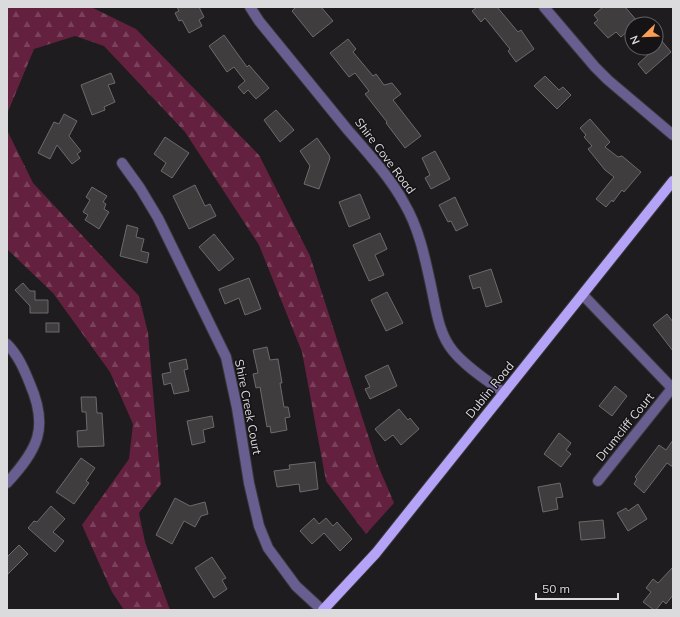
<svg xmlns="http://www.w3.org/2000/svg" width="680" height="617" font-family="Mulish,sans-serif">
<style>
.forest{fill:url(#forest-firs)}
.building{fill:#403d3f;stroke:#6d6a6c}
.lines{fill:none;stroke-linecap:round;stroke-linejoin:round}
.minor-casing{stroke:#383739;stroke-width:12}
.major-casing{stroke:#383739;stroke-width:12}
.minor{stroke:#695e90;stroke-width:10}
.major{stroke:#b5a3f7;stroke-width:10}
.labels{text-anchor:middle;stroke-width:3;stroke-linejoin:round;paint-order:stroke}
.street-label{font-size:12px;fill:#dbdadc;stroke:#151315}
</style>
<defs>
<pattern id="forest-firs" width="22" height="20" patternUnits="userSpaceOnUse"><rect width="22" height="20" fill="#63213f"/><path d="M5 1l3.5 6h-7zM16 11l3.5 6h-7z" fill="#79415a"/></pattern>
</defs>
<rect width="100%" height="100%" fill="#1e1c1e"/>
<!-- forest -->
<g class="forest">
<polygon points="7,7 91,7 136,29 259,155 310,256 377,463 394,503 366,534 326,481 302,352 259,245 185,132 104,46 75,36 34,49 7,114"/>
<polygon points="7,130 33,183 139,296 148,333 161,484 139,513 145,542 170,610 124,610 112,592 82,525 129,459 133,424 110,372 53,293 7,249"/>
</g>
<!-- building -->
<g class="building">
<polygon points="177,7 199,7 204,17 199,20 202,26 189,33 182,20 179,21 175,13 179,11"/>
<polygon points="296,7 321,7 333,21 313,37 292,11"/>
<polygon points="477,7 497,7 518,32 521,30 534,49 516,62 508,51 510,49 485,18 481,22 472,11"/>
<polygon points="603,7 625,7 638,22 636,24 632,24 632,27 621,37 616,32 608,38 594,23 598,20 594,15"/>
<polygon points="656,34 671,52 646,74 638,64 649,54 643,48 656,48"/>
<polygon points="224,35 247,67 249,65 269,88 256,99 248,90 244,94 238,87 245,81 234,67 227,72 209,46"/>
<polygon points="348,39 356,49 353,52 373,76 376,74 384,85 392,83 401,94 393,100 421,136 405,148 386,123 387,122 365,94 369,91 355,73 349,77 330,53"/>
<polygon points="111,73 115,83 108,85 115,102 104,107 105,110 92,115 81,85"/>
<polygon points="545,76 559,90 563,87 571,95 557,109 534,86"/>
<polygon points="276,110 294,130 280,142 264,120"/>
<polygon points="64,114 77,121 69,136 81,151 77,154 80,158 72,164 57,145 50,159 38,153 54,122 59,124"/>
<polygon points="590,119 610,142 605,147 618,157 622,156 641,172 624,192 622,190 613,202 612,200 606,207 596,199 614,177 605,170 588,149 592,146 584,137 586,135 580,128"/>
<polygon points="165,137 189,153 172,178 161,171 166,163 154,154"/>
<polygon points="317,138 329,155 330,158 319,189 304,184 310,166 300,151"/>
<polygon points="435,151 450,179 431,189 425,178 430,175 422,158"/>
<polygon points="195,185 205,206 210,204 216,216 189,229 173,196"/>
<polygon points="92,187 107,196 103,202 106,204 104,209 109,212 99,229 85,220 88,215 83,212 90,200 86,197"/>
<polygon points="360,194 370,218 349,227 339,202"/>
<polygon points="455,197 468,225 456,231 451,221 448,222 439,205"/>
<polygon points="127,225 138,228 136,237 144,239 141,251 149,253 147,263 120,256"/>
<polygon points="380,233 387,249 375,255 384,275 369,281 353,245"/>
<polygon points="214,234 234,259 219,271 199,247"/>
<polygon points="491,269 502,302 486,307 480,287 473,289 469,276"/>
<polygon points="249,278 261,309 245,315 239,298 225,304 219,289"/>
<polygon points="23,283 30,291 35,291 35,300 48,300 48,313 30,313 30,306 15,290"/>
<polygon points="387,292 403,323 386,331 371,300"/>
<polygon points="667,314 673,322 673,351 653,325"/>
<rect x="46" y="323" width="13" height="9"/>
<polygon points="267,347 270,360 278,359 282,383 280,383 284,407 288,407 290,417 285,418 287,430 271,433 270,426 267,427 260,387 256,388 253,374 258,373 253,350"/>
<polygon points="186,359 188,369 184,370 189,391 174,394 171,383 164,385 162,374 171,372 169,363"/>
<polygon points="388,365 397,386 370,399 365,389 370,387 365,376"/>
<polygon points="615,386 627,396 612,416 599,406"/>
<polygon points="81,397 96,397 97,413 102,413 104,446 78,447 77,431 87,430 86,412 82,412"/>
<polygon points="399,409 408,420 410,418 419,429 401,445 393,435 385,441 375,429"/>
<polygon points="212,416 214,427 203,430 205,442 192,445 187,421"/>
<polygon points="559,433 571,443 566,450 571,454 561,467 544,454"/>
<polygon points="673,440 673,467 667,463 644,493 634,484 637,479 635,477 659,445 666,450"/>
<polygon points="81,458 95,468 86,481 89,483 74,504 56,492"/>
<polygon points="315,462 318,489 300,492 299,484 277,487 274,471 290,469 289,465"/>
<polygon points="560,483 563,497 556,498 558,509 543,512 538,487"/>
<polygon points="175,498 190,506 205,502 208,514 201,516 195,527 184,521 172,544 156,535"/>
<polygon points="638,504 647,519 628,531 617,513 626,508 628,511"/>
<polygon points="51,506 65,519 53,532 64,541 55,552 28,528 34,521 37,522"/>
<polygon points="314,518 319,524 326,518 333,526 337,522 352,539 340,551 324,533 312,544 300,531"/>
<polygon points="603,520 605,538 581,540 579,522"/>
<polygon points="19,545 28,554 7,575 7,557"/>
<polygon points="212,557 226,578 222,580 227,589 214,598 195,568"/>
<polygon points="673,567 673,595 666,604 663,601 656,610 654,610 643,602 651,592 646,588 653,579 658,583"/>
</g>
<g class="lines">
<!-- minor casing -->
<g class="minor-casing">
<g id="minor">
<path d="M250 7 259 21C288 57 318 93 347 129 366 151 390 177 404 203 419 228 425 258 431 286 436 308 438 333 453 351 467 368 487 380 504 393"/>
<polyline points="544,7 595,67 608,80 673,135"/>
<polyline points="122,163 140,188 158,218 226,357 237,408 249,483 259,526 268,548 296,586 322,610"/>
<polyline points="583,295 673,389"/>
<path d="M7 344C18 355 24 369 30 384 49 428 38 449 7 483"/>
<polyline points="598,481 673,387"/>
</g>
</g>
<!-- major casing -->
<g class="major-casing">
<polyline id="major" points="323,610 376,553 673,181"/>
</g>
<!-- minor -->
<use href="#minor" class="minor"/>
<!-- major -->
<use href="#major" class="major"/>
</g>
<g class="labels">
<!-- street labels -->
<g class="street-label">
<text transform="translate(385 156) rotate(53)" y="4">Shire Cove Road</text>
<text transform="translate(490 390) rotate(-51)" y="4">Dublin Road</text>
<text transform="translate(248 407) rotate(79)" y="4">Shire Creek Court</text>
<text transform="translate(625 427) rotate(-51)" y="4">Drumcliff Court</text>
</g>
</g>
<!-- border -->
<rect width="680" height="617" fill="none" stroke="#dbdadc" stroke-width="16"/>
<!-- north arrow -->
<g transform="translate(644 36) rotate(247)"><circle r="19" fill="#151315" stroke="#646365"/>
<path d="M0-3L7 15L0 10L-7 15Z" fill="#fc9d54"/>
<text y="-6" font-size="11" font-weight="bold" text-anchor="middle" fill="#dbdadc">N</text>
</g>
<!-- scale -->
<path d="M536 593v6h82v-6" fill="none" stroke="#dbdadc" stroke-width="2"/>
<text x="542" y="593" font-size="12" fill="#dbdadc" stroke="#151315" stroke-width="3" paint-order="stroke">50 m</text>
</svg>
